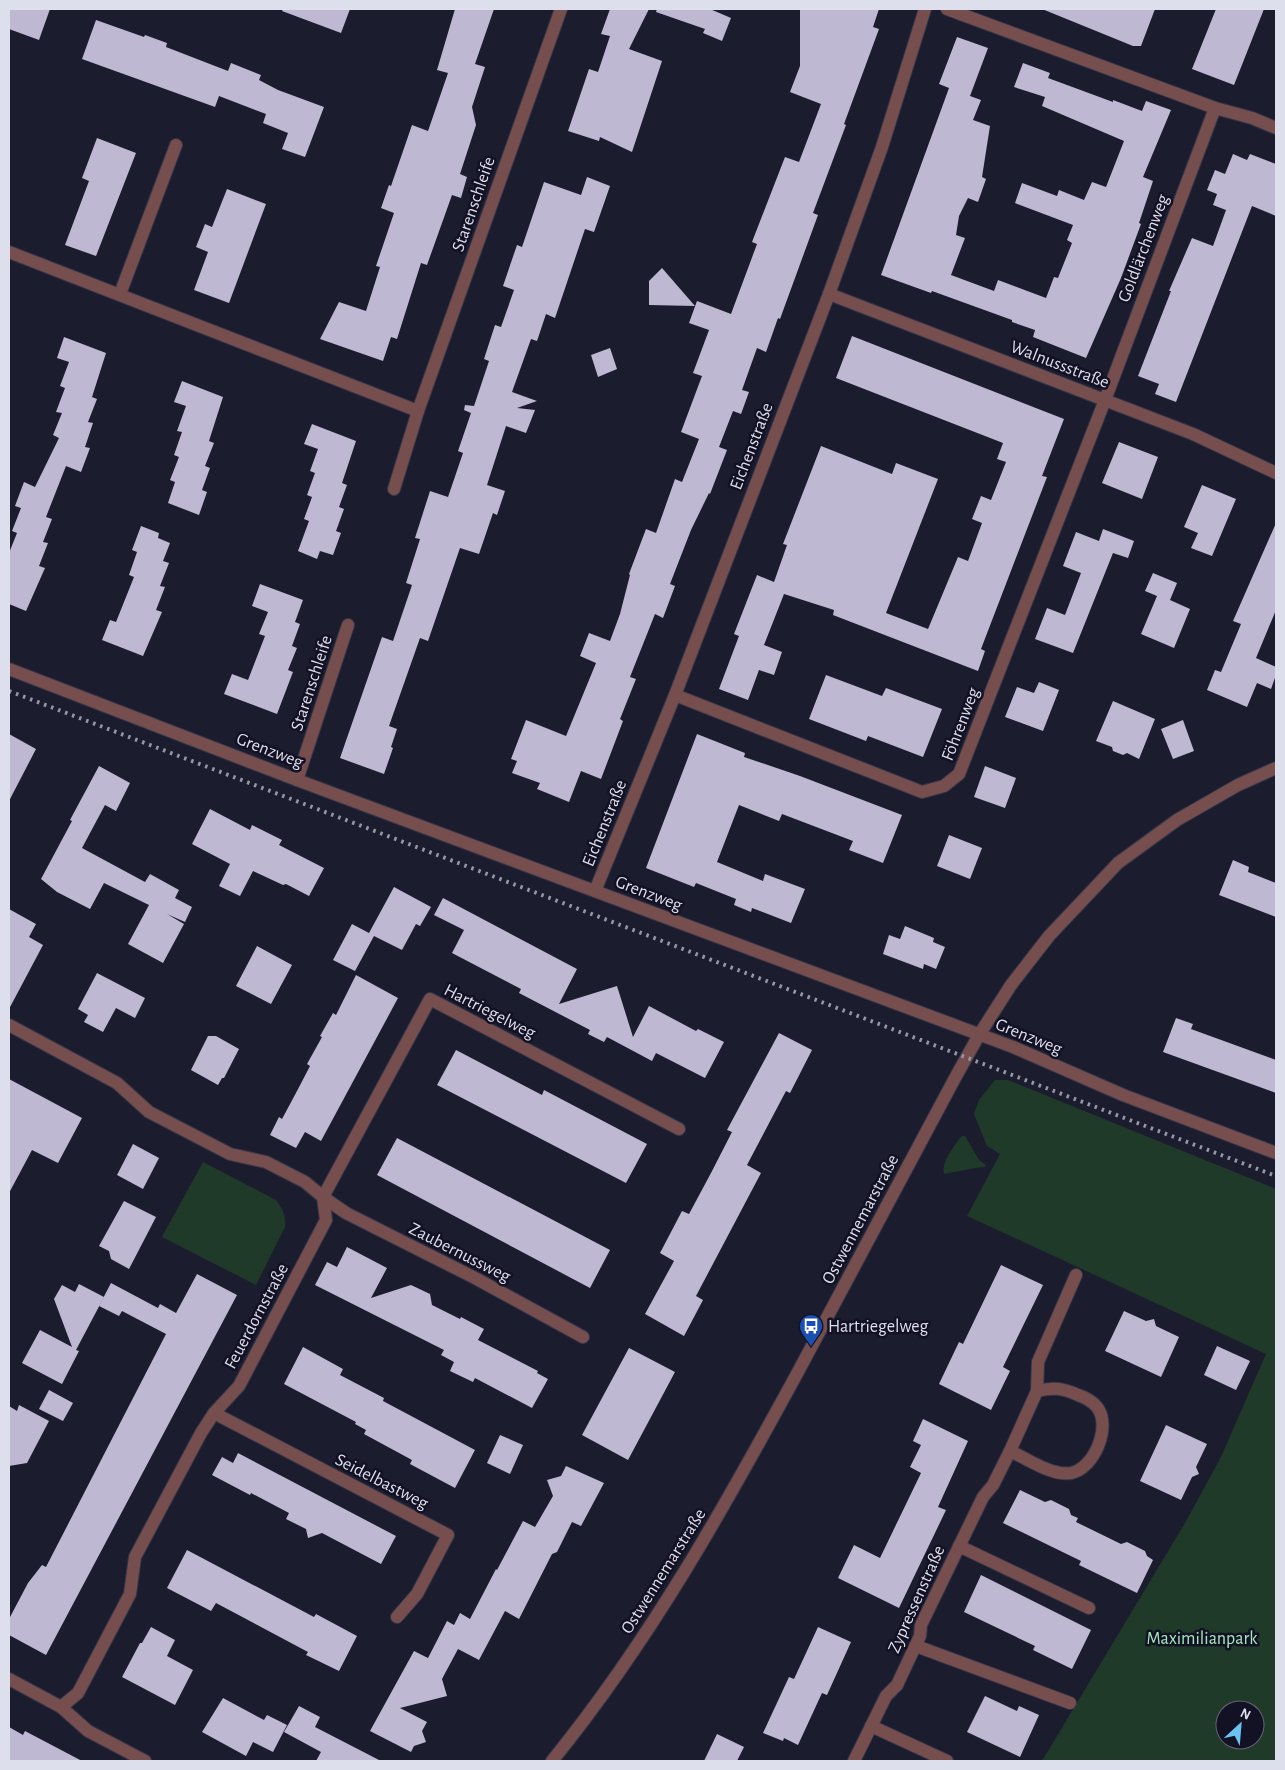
<svg xmlns="http://www.w3.org/2000/svg" width="1285" height="1770" font-family="'Alegreya Sans',sans-serif">
<style>
.green{fill:#1f3a29;fill-rule:evenodd}
.building{fill:#beb8d2}
.lines{fill:none;stroke-linecap:round;stroke-linejoin:round}
.minor-casing{stroke:#37374a;stroke-width:14}
.minor{stroke:#774e4e;stroke-width:12}
.rail{stroke:#9696a6;stroke-width:4;stroke-dasharray:2.5 5;stroke-linecap:butt}
.labels{text-anchor:middle;stroke-width:5;stroke-linejoin:round;paint-order:stroke}
.street-label{font-size:18px;fill:#dedfed;stroke:#131225}
.poi-label{font-size:18px;fill:#dedfed;stroke:#131225;text-anchor:start}
.park-label{font-size:18px;fill:#a3e9bb;stroke:#131225}
</style>
<rect width="100%" height="100%" fill="#1c1c2f"/>
<!-- green -->
<g class="green">
<path d="M995 1080H1008L1276 1189V1761H1042L1185 1523 1221 1457 1266 1354 967 1216 1000 1154 987 1146 974 1114 979 1100ZM1225 1710H1255V1740H1225Z"/>
<path d="M962 1136H965L979 1160 986 1165 985 1167 975 1168 944 1174C941 1163 953 1148 959 1139Z"/>
<path d="M203 1162 276 1200C283 1209 286 1216 285 1227L256 1285 162 1237Z"/>
</g>
<!-- building -->
<g class="building">
<polygon points="9,9 50,9 39,40 9,29"/>
<polygon points="283,9 350,9 341,33 282,11"/>
<polygon points="455,9 494,9 475,64 485,67 472,107 476,125 460,174 467,177 461,198 452,195 427,265 421,263 397,339 391,337 383,361 320,339 339,302 366,311 380,267 376,266 394,213 381,208 389,185 391,186 412,125 428,131 448,73 437,70"/>
<polygon points="610,9 649,9 629,49 662,61 632,152 600,137 599,141 568,131 589,69 598,72 610,36 601,34"/>
<polygon points="657,9 710,9 731,18 722,41 703,33 705,29 656,12"/>
<polygon points="800,9 879,9 873,27 879,29 844,124 846,125 813,213 818,215 780,319 778,318 766,352 757,348 742,390 749,392 741,414 733,411 719,447 727,450 710,494 709,493 691,530 670,584 675,586 663,618 655,614 630,677 636,679 620,719 623,721 601,779 581,771 569,802 537,789 540,783 512,773 517,761 511,759 526,720 566,736 596,663 580,656 589,633 610,641 620,614 630,575 629,574 646,529 656,533 675,479 682,482 699,439 681,432 702,376 693,373 709,330 689,323 697,301 731,314 757,244 752,242 785,157 799,162 821,104 790,92 800,66"/>
<polygon points="1042,9 1155,9 1141,46 1133,46"/>
<polygon points="1216,9 1264,9 1234,85 1192,69"/>
<polygon points="96,20 144,37 145,35 167,43 166,47 228,71 231,63 261,75 259,80 278,90 324,107 305,157 282,149 288,133 263,123 266,114 219,96 215,107 82,59"/>
<polygon points="957,37 988,48 970,96 981,100 973,120 990,126 982,177 986,179 978,202 968,198 959,216 956,235 965,238 951,275 994,291 998,280 1046,298 1054,277 1058,278 1072,243 1067,240 1073,225 1015,203 1022,183 1057,196 1059,190 1084,200 1092,182 1106,187 1124,141 1042,106 1045,97 1014,87 1023,63 1050,73 1048,78 1113,102 1113,100 1142,111 1146,101 1171,110 1143,177 1153,181 1139,223 1141,224 1121,278 1086,358 1033,337 1035,330 1012,322 1012,320 932,291 931,293 881,275 949,88 939,84"/>
<polygon points="97,138 136,153 96,256 65,245 89,181 82,178"/>
<polygon points="1233,154 1247,160 1250,154 1276,164 1276,216 1252,206 1176,402 1155,394 1159,384 1138,376 1171,291 1169,291 1192,238 1213,246 1226,210 1213,205 1217,194 1207,190 1215,170 1225,174"/>
<polygon points="587,177 610,186 594,232 585,229 555,318 546,314 537,341 531,339 512,392 537,401 517,408 535,410 526,433 506,426 487,485 505,491 497,515 493,513 479,554 460,548 428,641 420,638 389,726 397,729 391,747 393,748 384,774 340,758 382,637 393,641 412,585 406,583 420,539 415,538 430,491 448,497 463,453 458,451 471,413 464,410 465,405 474,406 489,361 484,359 495,325 501,327 514,290 503,286 517,245 522,247 544,182 581,195"/>
<polygon points="227,189 266,204 229,303 194,290 208,252 196,247 205,224 212,227"/>
<polygon points="662,268 695,306 649,305 649,281"/>
<polygon points="852,336 1064,419 1042,476 1047,477 981,649 985,651 978,671 833,615 834,610 784,594 764,645 782,652 774,675 759,670 748,700 719,689 739,636 734,634 757,575 774,582 787,545 783,544 821,446 892,474 896,463 938,479 886,613 928,629 958,557 968,561 982,523 972,519 981,496 991,500 1006,462 997,459 1003,443 836,378"/>
<polygon points="64,337 106,353 92,397 97,399 88,422 93,423 85,447 90,448 81,472 66,466 46,517 52,519 43,542 48,543 39,566 45,568 26,611 9,604 9,553 17,533 12,531 21,508 15,506 24,482 35,487 59,438 53,435 62,413 56,412 65,388 60,386 69,362 57,358"/>
<polygon points="610,348 617,369 598,377 591,355"/>
<polygon points="182,381 223,397 209,441 214,443 205,466 210,468 202,490 207,492 199,515 168,503 175,482 170,480 179,457 174,455 182,432 177,431 186,406 174,402"/>
<polygon points="312,424 356,441 342,483 347,485 339,507 344,509 336,531 341,533 333,555 320,551 317,559 298,551 309,521 304,519 312,497 307,495 315,473 310,471 318,449 304,444"/>
<polygon points="1119,442 1158,457 1142,499 1102,483"/>
<polygon points="1202,485 1236,499 1212,556 1191,548 1198,533 1184,527"/>
<polygon points="1276,523 1276,610 1256,658 1276,667 1276,675 1271,689 1257,683 1247,707 1207,690 1215,670 1221,672 1241,624 1233,621"/>
<polygon points="141,526 159,533 158,538 170,543 163,561 169,563 160,586 165,587 156,610 162,612 143,656 102,640 110,620 116,622 134,577 129,575 137,552 132,550"/>
<polygon points="1103,529 1134,541 1128,558 1113,553 1073,653 1035,639 1047,608 1065,615 1081,573 1063,566 1076,532 1099,541"/>
<polygon points="1153,573 1177,583 1170,600 1190,609 1174,648 1141,634 1157,596 1145,591"/>
<polygon points="260,584 303,600 295,622 300,624 292,646 297,648 288,670 293,672 277,714 224,694 232,674 248,680 265,636 259,634 268,612 252,606"/>
<polygon points="826,675 882,696 886,688 942,709 923,757 868,736 866,741 809,719"/>
<polygon points="1039,682 1059,690 1043,731 1005,717 1017,687 1034,693"/>
<polygon points="1113,701 1155,719 1139,759 1127,753 1123,755 1113,751 1112,747 1096,741"/>
<polygon points="1183,720 1194,751 1173,759 1161,729"/>
<polygon points="9,734 36,749 9,801"/>
<polygon points="697,734 745,753 744,757 800,776 902,815 883,863 849,850 853,841 782,814 779,821 739,805 717,862 763,881 765,874 805,889 791,923 752,908 751,912 734,905 736,899 696,883 694,887 646,868"/>
<polygon points="99,766 130,783 116,811 105,805 82,848 145,882 150,874 179,890 175,898 192,907 185,922 167,914 184,924 163,963 128,944 149,905 104,883 90,909 57,892 41,879 72,821 70,820"/>
<polygon points="985,766 1016,778 1005,808 974,797"/>
<polygon points="210,809 250,830 252,825 282,840 279,845 324,868 309,896 286,884 283,885 253,871 240,896 219,886 230,864 192,844"/>
<polygon points="949,835 982,848 970,879 937,866"/>
<polygon points="1233,860 1249,867 1248,872 1276,883 1276,917 1219,895"/>
<polygon points="394,887 431,907 420,926 416,924 402,950 374,936 355,971 333,960 352,924 369,933"/>
<polygon points="443,898 577,969 559,1004 617,986 633,1037 649,1006 696,1031 698,1029 724,1042 705,1078 656,1053 652,1061 607,1037 604,1042 588,1034 590,1030 519,993 521,989 452,953 464,930 434,915"/>
<polygon points="9,909 36,924 29,937 43,945 9,1009"/>
<polygon points="905,926 934,938 933,942 945,947 936,969 924,964 923,969 883,954 889,935 900,939"/>
<polygon points="257,946 292,965 271,1004 236,986"/>
<polygon points="97,973 145,998 135,1018 116,1008 103,1032 84,1022 88,1015 78,1009"/>
<polygon points="356,975 398,998 321,1141 305,1132 296,1148 270,1135 279,1117 282,1119 297,1091 310,1066 307,1064 322,1037 320,1036 333,1013 336,1015"/>
<polygon points="1176,1018 1193,1024 1191,1029 1276,1060 1276,1093 1163,1052"/>
<polygon points="779,1033 812,1050 790,1093 786,1091 747,1165 761,1173 696,1296 703,1300 684,1336 645,1314 674,1261 660,1253 682,1211 689,1214 711,1173 732,1132 727,1130"/>
<polygon points="208,1036 216,1036 239,1049 224,1078 222,1078 218,1085 191,1070"/>
<polygon points="456,1050 542,1095 544,1090 647,1144 626,1183 437,1085"/>
<polygon points="9,1079 82,1118 58,1163 32,1150 9,1193"/>
<polygon points="397,1138 610,1250 590,1288 377,1175"/>
<polygon points="133,1144 159,1158 143,1189 117,1175"/>
<polygon points="124,1201 156,1217 129,1269 111,1259 109,1251 99,1246"/>
<polygon points="347,1247 387,1268 371,1298 411,1285 430,1294 432,1305 460,1319 461,1317 484,1329 478,1340 538,1371 537,1373 548,1379 532,1408 475,1378 473,1382 450,1371 454,1362 441,1355 444,1350 315,1285 327,1262 337,1267"/>
<polygon points="1001,1265 1043,1285 1003,1367 1010,1371 991,1410 939,1384 959,1342 963,1344"/>
<polygon points="197,1274 237,1295 46,1655 9,1635 9,1619 28,1583 42,1565 46,1567 166,1334 122,1311 119,1316 99,1306 111,1283 158,1308 160,1304 176,1313"/>
<polygon points="79,1284 104,1297 76,1350 79,1351 62,1384 22,1363 40,1330 72,1347 54,1299 62,1285 75,1292"/>
<polygon points="1124,1311 1146,1321 1154,1319 1156,1326 1179,1337 1161,1377 1105,1351"/>
<polygon points="1217,1346 1250,1361 1236,1390 1204,1375"/>
<polygon points="303,1347 343,1369 340,1375 384,1398 383,1401 475,1450 455,1488 410,1464 412,1460 364,1434 366,1430 355,1424 356,1422 284,1384"/>
<polygon points="629,1348 675,1372 628,1460 582,1435"/>
<polygon points="49,1390 73,1403 63,1421 39,1409"/>
<polygon points="19,1405 49,1421 27,1463 9,1466 9,1406 17,1411"/>
<polygon points="923,1419 968,1441 938,1507 946,1510 899,1608 838,1578 854,1545 880,1558 921,1473 910,1467 921,1445 913,1441"/>
<polygon points="1166,1425 1207,1444 1196,1467 1199,1474 1192,1477 1181,1500 1140,1481"/>
<polygon points="500,1435 523,1445 510,1474 487,1463"/>
<polygon points="238,1453 396,1536 381,1564 322,1533 308,1538 306,1529 286,1519 289,1513 251,1493 250,1495 212,1475 222,1457 233,1463"/>
<polygon points="566,1466 604,1483 581,1526 572,1522 557,1552 552,1554 519,1619 505,1611 479,1660 458,1649 442,1679 447,1696 400,1708 427,1722 422,1731 426,1742 414,1746 411,1752 370,1731 414,1651 428,1658 447,1621 454,1625 460,1613 470,1619 496,1569 497,1570 523,1521 535,1527 553,1496 547,1480 561,1476"/>
<polygon points="1020,1490 1045,1502 1051,1500 1069,1509 1071,1515 1078,1518 1076,1522 1121,1544 1127,1542 1145,1551 1147,1556 1153,1560 1137,1593 1079,1565 1081,1561 1003,1523"/>
<polygon points="187,1550 314,1617 316,1614 357,1636 339,1671 306,1655 308,1652 216,1603 211,1611 167,1588"/>
<polygon points="981,1575 1091,1630 1072,1669 1033,1650 1035,1646 964,1612"/>
<polygon points="151,1627 175,1640 167,1656 193,1670 175,1705 122,1677 140,1643 142,1643"/>
<polygon points="818,1627 851,1642 827,1695 822,1693 798,1745 784,1738 783,1741 763,1733 789,1677 794,1679"/>
<polygon points="985,1696 1017,1711 1019,1706 1039,1715 1020,1757 967,1732"/>
<polygon points="223,1698 264,1720 267,1715 287,1725 273,1752 253,1742 246,1756 202,1732"/>
<polygon points="299,1706 320,1717 315,1727 381,1761 316,1761 321,1752 284,1732"/>
<polygon points="9,1727 23,1735 25,1731 82,1761 9,1761"/>
<polygon points="717,1734 744,1747 737,1761 704,1761"/>
</g>
<g class="lines">
<!-- minor casing -->
<g class="minor-casing">
<g id="minor">
<polyline points="1215,108 1252,118 1276,128"/>
<polyline points="9,252 418,411"/>
<polyline points="120,294 176,145"/>
<polyline points="829,294 1193,434 1276,473"/>
<polyline points="394,489 418,411 561,9"/>
<polyline points="9,669 297,780 1013,1047 1123,1095 1276,1153"/>
<polyline points="675,695 922,792 944,786 959,774 1105,400 1215,108 947,9"/>
<polyline points="297,780 348,625"/>
<polyline points="595,891 675,695 829,294 882,147 925,9"/>
<polyline points="9,1025 117,1083 149,1112 230,1154 266,1162 305,1182 323,1197 326,1220 239,1386 214,1413 201,1433 135,1557 130,1594 78,1693 61,1707 9,1679"/>
<polyline points="583,1337 475,1278 346,1213 323,1197 430,999 679,1129"/>
<polyline points="214,1413 448,1535 417,1594 397,1617"/>
<path d="M1010 1451C1028 1459 1051 1476 1071 1473 1094 1469 1112 1426 1097 1407 1092 1401 1084 1397 1078 1395 1063 1388 1052 1387 1037 1391"/>
<polyline points="959,1546 1089,1608"/>
<polyline points="916,1646 1070,1703"/>
<polyline points="61,1707 88,1731 145,1761"/>
<polyline points="871,1726 947,1761"/>
<path d="M552 1761C651 1639 724 1508 799 1370 851 1273 903 1176 955 1078L979 1035 1011 985 1049 936 1118 863 1177 820 1238 785 1276 768"/>
<polyline points="854,1761 886,1696 897,1685 920,1636 921,1625 983,1497 993,1485 1010,1451 1037,1391 1038,1362 1076,1275"/>
</g>
</g>
<!-- minor -->
<use href="#minor" class="minor"/>
<!-- rail -->
<polyline class="rail" points="9,691 1276,1176"/>
</g>
<!-- icons -->
<defs>
<g id="bus-pin" transform="scale(1.25)"><path d="M0 17L-7.5 6A9.5 9.5 0 1 1 7.5 6Z" fill="#1a4fb4" stroke="#131225"/><path d="M-5-6H5V4H4V6H2V4H-2V6H-4V4H-5ZM-3.5-4V0h7V-4ZM-3.5 1.2v1.5H-2V1.2ZM2 1.2v1.5H3.5V1.2Z" fill="#fff"/></g>
</defs>
<g fill-rule="evenodd">
<use href="#bus-pin" x="811" y="1326"/>
</g>
<g class="labels">
<!-- street labels -->
<g class="street-label">
<text transform="translate(473 204) rotate(-71)" y="6">Starenschleife</text>
<text transform="translate(1143 248) rotate(-69)" y="6">Goldlärchenweg</text>
<text transform="translate(1060 364) rotate(21)" y="6">Walnussstraße</text>
<text transform="translate(751 446) rotate(-69)" y="6">Eichenstraße</text>
<text transform="translate(311 683) rotate(-72)" y="6">Starenschleife</text>
<text transform="translate(960 724) rotate(-69)" y="6">Föhrenweg</text>
<text transform="translate(270 750) rotate(21)" y="6">Grenzweg</text>
<text transform="translate(604 823) rotate(-68)" y="6">Eichenstraße</text>
<text transform="translate(649 893) rotate(21)" y="6">Grenzweg</text>
<text transform="translate(490 1011) rotate(27)" y="6">Hartriegelweg</text>
<text transform="translate(1029 1036) rotate(22)" y="6">Grenzweg</text>
<text transform="translate(860 1219) rotate(-62)" y="6">Ostwennemarstraße</text>
<text transform="translate(460 1252) rotate(27)" y="6">Zaubernussweg</text>
<text transform="translate(256 1316) rotate(-62)" y="6">Feuerdornstraße</text>
<text transform="translate(382 1481) rotate(27)" y="6">Seidelbastweg</text>
<text transform="translate(663 1571) rotate(-58)" y="6">Ostwennemarstraße</text>
<text transform="translate(916 1599) rotate(-66)" y="6">Zypressenstraße</text>
</g>
<!-- poi labels -->
<g class="poi-label">
<text x="828" y="1332">Hartriegelweg</text>
</g>
<!-- park labels -->
<g class="park-label">
<text x="1202" y="1644">Maximilianpark</text>
</g>
</g>
<!-- border -->
<rect width="1285" height="1770" fill="none" stroke="#dedfed" stroke-width="20"/>
<!-- north arrow -->
<g transform="translate(1240 1725) rotate(26)"><circle r="24" fill="#131225" stroke="#646475"/>
<path d="M0-4L9 19L0 12L-9 19Z" fill="#6bc3f2"/>
<text y="-8" font-size="14" font-weight="bold" text-anchor="middle" fill="#dedfed">N</text>
</g>
</svg>
